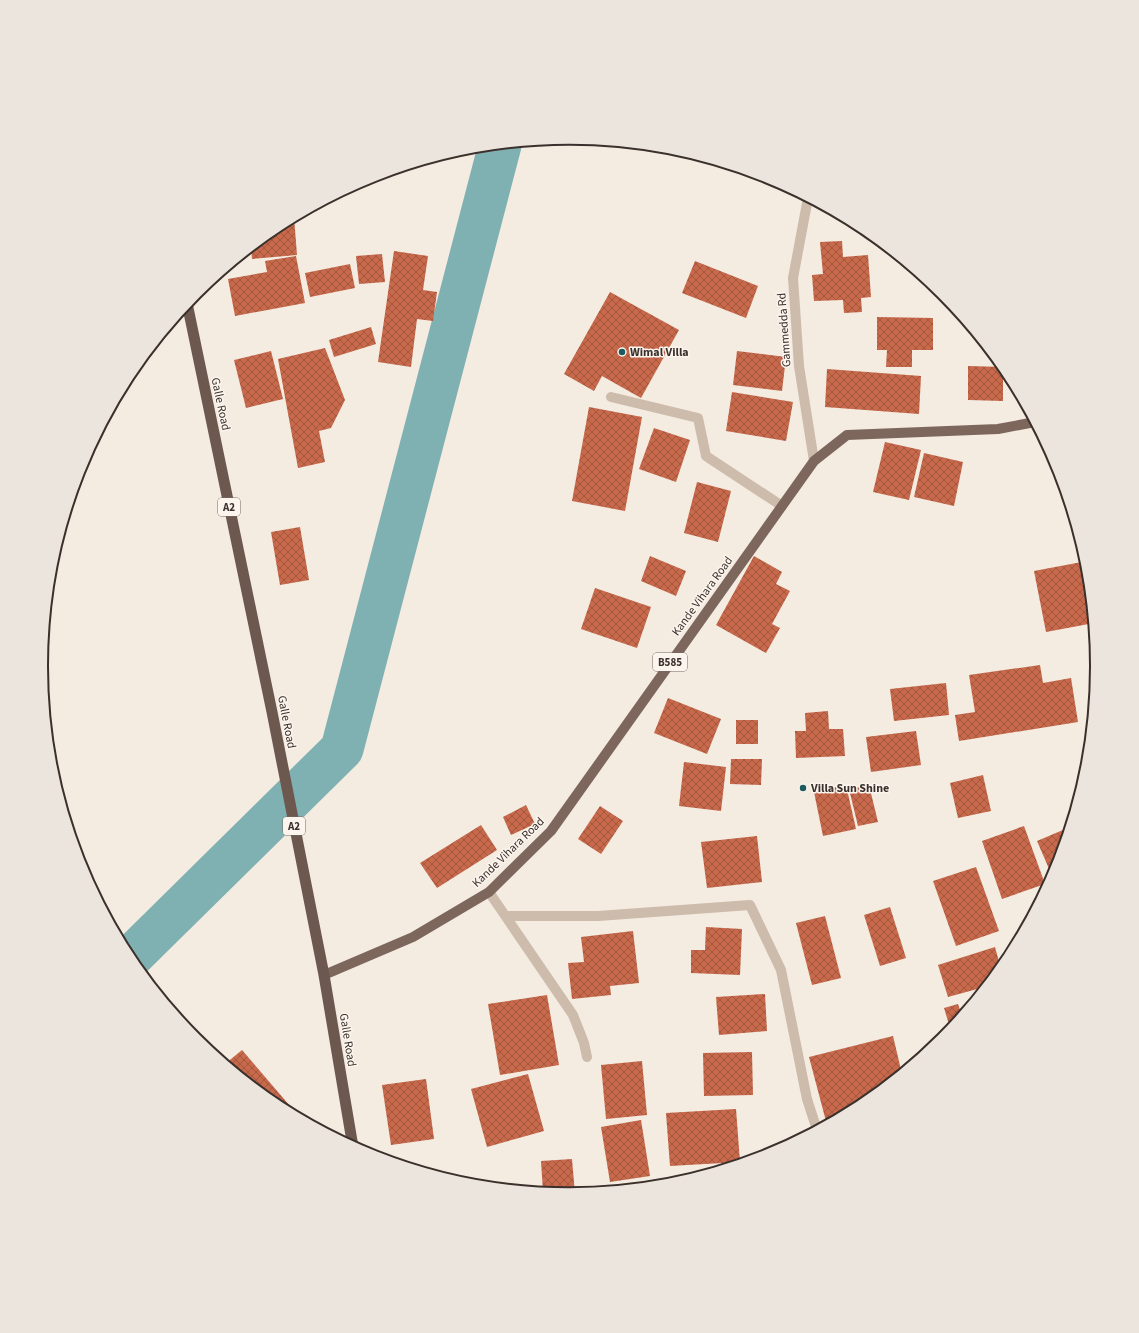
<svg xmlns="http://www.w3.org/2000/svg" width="1139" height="1333" font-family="'Source Sans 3',sans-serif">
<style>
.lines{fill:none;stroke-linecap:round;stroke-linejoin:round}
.river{stroke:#7fb0b2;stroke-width:43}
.building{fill:url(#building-cross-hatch)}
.minor{stroke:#cdbbac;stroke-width:10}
.primary{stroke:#7d675c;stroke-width:10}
.trunk{stroke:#6c584f;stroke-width:11}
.poi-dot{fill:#1f5a5e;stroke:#fbf5ee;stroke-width:1.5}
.labels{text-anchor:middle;stroke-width:3;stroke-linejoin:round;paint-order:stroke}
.shield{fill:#fbf5ee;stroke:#756b66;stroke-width:1}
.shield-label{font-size:11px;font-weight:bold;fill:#3b302b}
.street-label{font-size:12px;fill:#3b302b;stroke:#fbf5ee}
.poi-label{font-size:12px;font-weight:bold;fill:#3b302b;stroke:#fbf5ee;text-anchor:start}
.rim{fill:none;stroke:#3b302b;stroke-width:2}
</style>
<defs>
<pattern id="building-cross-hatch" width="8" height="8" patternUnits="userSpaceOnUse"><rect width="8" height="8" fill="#c8694b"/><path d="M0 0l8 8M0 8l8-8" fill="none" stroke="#a4573f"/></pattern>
</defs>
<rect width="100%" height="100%" fill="#f4ebe1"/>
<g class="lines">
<!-- river -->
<polyline class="river" points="129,959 342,749 500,145"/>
</g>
<!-- building -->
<g class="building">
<polygon points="294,217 297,255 252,259 251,248 276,227"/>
<polygon points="842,241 843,257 868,255 871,297 861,298 862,312 844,313 843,300 814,301 812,275 823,274 820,242"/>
<polygon points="394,251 428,256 423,290 437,292 433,321 417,319 411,367 378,362"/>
<polygon points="382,254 385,282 359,284 356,256"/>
<polygon points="296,256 305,303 235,316 228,279 267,272 265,261"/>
<polygon points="695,261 758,286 746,318 682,293"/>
<polygon points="350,264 355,288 310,297 305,273"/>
<polygon points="610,292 679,330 641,398 602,376 594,391 564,374"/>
<polygon points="877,317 933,318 933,350 912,350 912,367 886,367 887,350 877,350"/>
<polygon points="371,327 376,344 334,357 329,340"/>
<polygon points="325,348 345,400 331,428 319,431 325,462 298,468 278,359"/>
<polygon points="271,351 283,399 246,408 234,360"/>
<polygon points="737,351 786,357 782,391 733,385"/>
<polygon points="968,366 1003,367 1003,401 968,400"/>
<polygon points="827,369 921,376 919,414 825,407"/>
<polygon points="732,392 793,402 786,441 726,431"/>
<polygon points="589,407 642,417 625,511 572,501"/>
<polygon points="654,428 690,440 676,482 639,469"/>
<polygon points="885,442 921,450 909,500 873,492"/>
<polygon points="924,453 963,462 954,506 914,497"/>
<polygon points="697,482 731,491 718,542 684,533"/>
<polygon points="300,527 309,580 280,585 271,532"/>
<polygon points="650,556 686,571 676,596 641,581"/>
<polygon points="754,556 782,572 776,584 790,591 772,624 780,628 766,653 716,625"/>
<polygon points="1087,561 1094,623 1046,632 1034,571"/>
<polygon points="595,588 651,607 637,648 581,629"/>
<polygon points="1040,665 1043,683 1071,678 1078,722 959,741 955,715 975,712 969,675"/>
<polygon points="946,683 949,715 894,721 890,689"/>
<polygon points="668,698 721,719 707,754 654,733"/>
<polygon points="828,711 829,729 843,729 845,756 796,758 795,731 806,731 805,713"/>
<rect x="736" y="720" width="22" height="24"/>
<polygon points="916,731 921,765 871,772 866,737"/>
<polygon points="731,759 762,759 761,785 730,784"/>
<polygon points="684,762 726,767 721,811 679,806"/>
<polygon points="983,775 991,811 958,818 950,783"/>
<polygon points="846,785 856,829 823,836 814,792"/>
<polygon points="869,785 878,822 858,826 849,789"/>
<polygon points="526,805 535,824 511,835 503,817"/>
<polygon points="600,806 623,821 601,854 578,839"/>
<polygon points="481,825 497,850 437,888 420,863"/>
<polygon points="1024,826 1045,884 1002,899 982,841"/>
<polygon points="1070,827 1058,869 1053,878 1037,841"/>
<polygon points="757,836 762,882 707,888 701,842"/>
<polygon points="976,867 999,931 956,946 933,881"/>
<polygon points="890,907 906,958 880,966 864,915"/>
<polygon points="825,916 841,978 812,985 796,923"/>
<polygon points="706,927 742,929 740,975 691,973 691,950 705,950"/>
<polygon points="633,931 639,983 610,986 611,995 572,999 568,963 584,962 581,937"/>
<polygon points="995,947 1001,969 988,986 948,997 938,965"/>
<polygon points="765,994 767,1031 719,1035 716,997"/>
<polygon points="547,995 559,1065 500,1075 488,1004"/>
<polygon points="958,1004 961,1013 967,1011 951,1031 944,1008"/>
<polygon points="893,1036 902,1074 863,1106 827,1125 809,1057"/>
<polygon points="242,1050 302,1120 276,1106 225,1064"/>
<polygon points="752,1052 753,1095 704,1096 703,1053"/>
<polygon points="642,1061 647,1115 606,1119 601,1065"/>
<polygon points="528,1074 544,1131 487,1147 471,1089"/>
<polygon points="426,1079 434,1139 391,1145 382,1085"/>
<polygon points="736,1109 740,1162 670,1166 666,1113"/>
<polygon points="641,1120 650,1176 610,1182 601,1127"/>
<polygon points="572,1159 575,1194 543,1192 541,1161"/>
</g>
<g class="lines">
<!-- minor -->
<g class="minor">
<polyline points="808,198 793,278 799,366 814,461"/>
<polyline points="611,397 698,418 706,456 782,506"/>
<polyline points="489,892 573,1015 584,1043 587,1057"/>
<polyline points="506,916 598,916 750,905 781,970 807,1099 817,1130"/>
</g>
<!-- primary -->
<polyline class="primary" points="324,975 413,937 489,892 551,831 814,461 847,435 998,429 1035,422"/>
<!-- trunk -->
<polyline class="trunk" points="187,303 272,712 324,975 353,1147"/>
</g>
<!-- markers -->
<g class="poi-dot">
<circle cx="622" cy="352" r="4"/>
<circle cx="803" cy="788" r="4"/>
</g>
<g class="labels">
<!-- shield labels -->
<g class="shield">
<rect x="218" y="498" width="22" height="18" rx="3"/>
<rect x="653" y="653" width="34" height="18" rx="3"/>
<rect x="283" y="817" width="22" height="18" rx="3"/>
</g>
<g class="shield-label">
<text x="229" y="511">A2</text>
<text x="670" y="666">B585</text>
<text x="294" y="830">A2</text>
</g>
<!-- street labels -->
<g class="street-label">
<text transform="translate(784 330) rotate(-94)" y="4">Gammedda Rd</text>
<text transform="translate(221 404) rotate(78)" y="4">Galle Road</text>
<text transform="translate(702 596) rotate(-54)" y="4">Kande Vihara Road</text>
<text transform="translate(287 722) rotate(79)" y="4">Galle Road</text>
<text transform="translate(508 852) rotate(-44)" y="4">Kande Vihara Road</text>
<text transform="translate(348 1040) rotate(81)" y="4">Galle Road</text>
</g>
<!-- poi labels -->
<g class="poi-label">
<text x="630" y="356">Wimal Villa</text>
<text x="811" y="792">Villa Sun Shine</text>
</g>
</g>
<!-- crop -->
<path d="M0 0H1139V1333H0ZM48 666a521 521 0 1 1 1042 0a521 521 0 1 1-1042 0Z" fill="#ece5de" fill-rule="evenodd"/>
<path class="rim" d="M48 666a521 521 0 1 1 1042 0a521 521 0 1 1-1042 0Z"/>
</svg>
